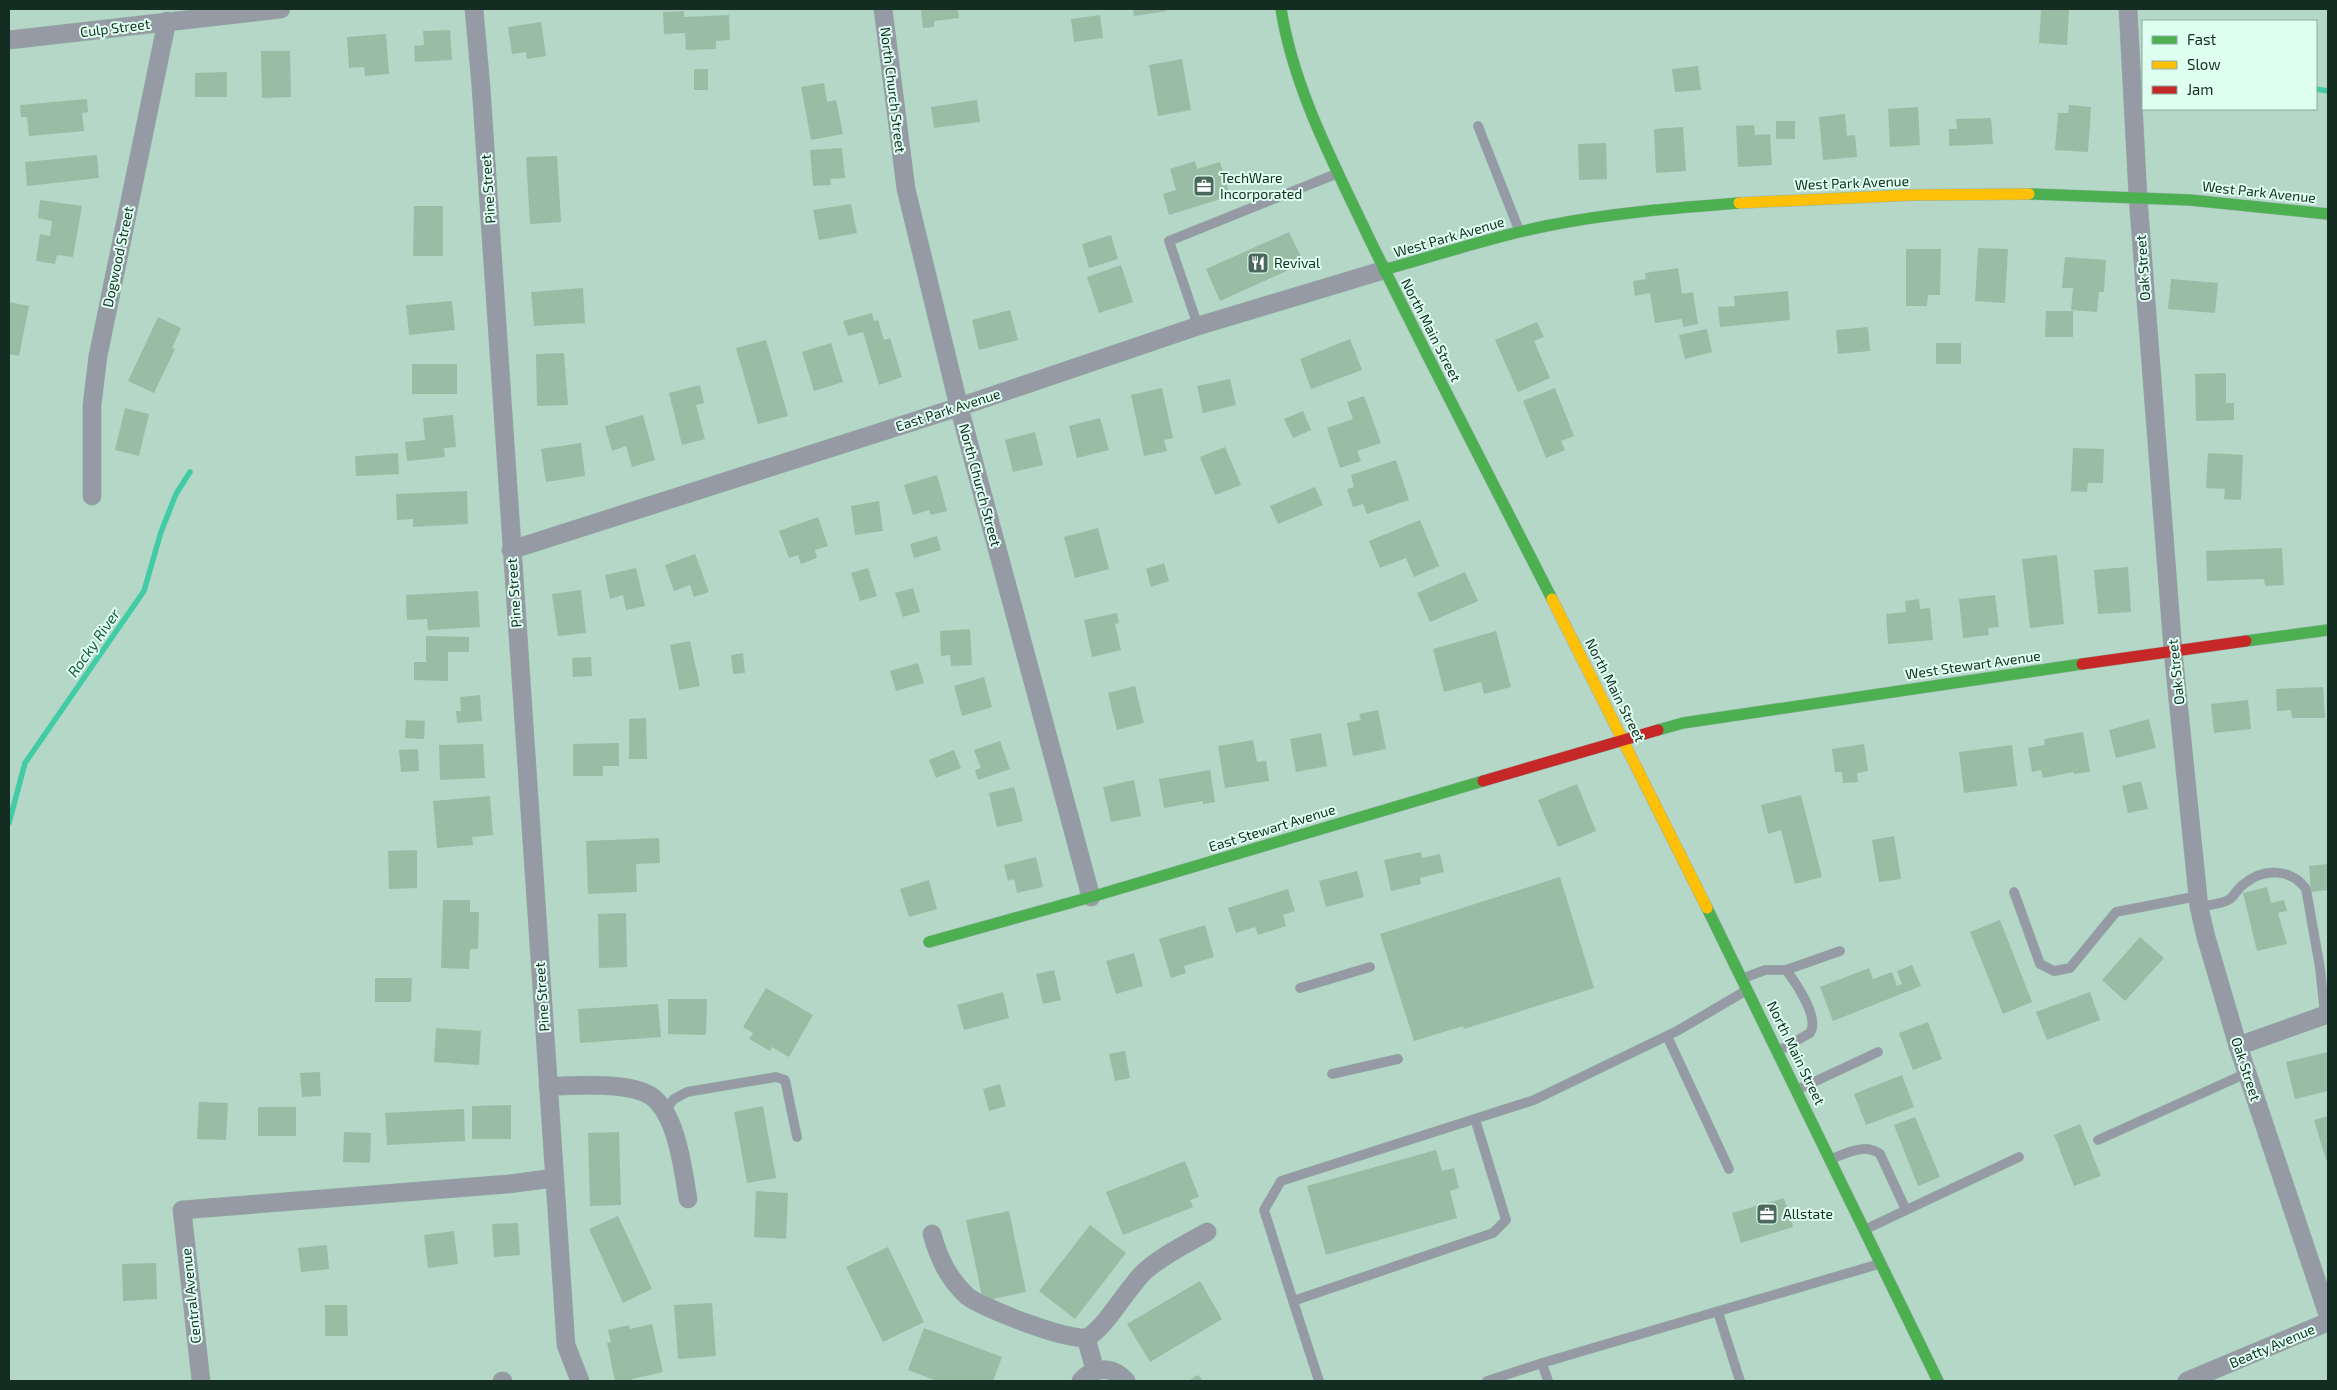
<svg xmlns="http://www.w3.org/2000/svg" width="2337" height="1390" font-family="'Exo 2',sans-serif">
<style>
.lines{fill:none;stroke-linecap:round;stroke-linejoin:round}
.stream{stroke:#42cca6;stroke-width:5.5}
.building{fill:#9abca5}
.lane-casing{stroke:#96b3a6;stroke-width:10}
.street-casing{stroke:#96b3a6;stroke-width:19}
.fast-casing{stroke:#96b3a6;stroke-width:12}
.slow-casing{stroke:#96b3a6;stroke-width:12}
.jam-casing{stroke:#96b3a6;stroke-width:12}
.lane{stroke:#959aa4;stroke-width:9}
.street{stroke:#959aa4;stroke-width:18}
.fast{stroke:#4caf50;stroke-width:11}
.slow{stroke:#ffc107;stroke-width:11}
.jam{stroke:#c62828;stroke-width:11}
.labels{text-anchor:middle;stroke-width:4;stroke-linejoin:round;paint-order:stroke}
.street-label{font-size:14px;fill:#132d23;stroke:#dffff1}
.poi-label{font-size:14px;fill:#132d23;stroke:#dffff1;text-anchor:start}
.water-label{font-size:15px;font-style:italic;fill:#165540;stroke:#dffff1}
</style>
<rect width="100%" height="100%" fill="#b4d7c8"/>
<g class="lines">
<!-- stream -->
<g class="stream">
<polyline points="2316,89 2328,91"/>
<polyline points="9,823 25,763 144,591 161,532 176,494 190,472"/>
</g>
</g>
<!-- building -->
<g class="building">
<polygon points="921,9 958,9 959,18 934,21 934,27 923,28"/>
<polygon points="1133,9 1166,9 1167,11 1134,16"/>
<polygon points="2041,9 2069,9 2067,45 2039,43"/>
<polygon points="684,11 684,17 729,15 730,40 716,41 716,49 686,50 685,33 664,34 663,12"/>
<polygon points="1100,15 1103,38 1074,42 1071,19"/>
<polygon points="541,22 546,56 527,59 526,52 512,54 508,27"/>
<polygon points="450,30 452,60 415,62 414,46 424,45 423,31"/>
<polygon points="386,34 389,74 365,76 364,67 349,68 347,37"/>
<polygon points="261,51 290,51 291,97 262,98"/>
<polygon points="1182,59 1191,110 1158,116 1149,65"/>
<polygon points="1698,66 1701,90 1675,92 1672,69"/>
<rect x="694" y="69" width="14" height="21"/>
<polygon points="227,72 227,97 195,97 195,73"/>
<polygon points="824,83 827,102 836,100 843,134 811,140 801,87"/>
<polygon points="87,99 88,112 82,113 84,131 29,136 27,117 21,117 20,105"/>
<polygon points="977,100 980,122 934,128 931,107"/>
<polygon points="2069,105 2091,107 2088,152 2055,150 2058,113 2068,113"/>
<polygon points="1918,107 1920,145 1890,147 1888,109"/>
<polygon points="1845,114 1847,136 1855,135 1857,157 1823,160 1819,117"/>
<polygon points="1991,118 1993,144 1949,146 1949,129 1957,129 1956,119"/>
<rect x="1776" y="121" width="19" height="18"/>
<polygon points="1754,125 1755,135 1770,134 1772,165 1738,167 1736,126"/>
<polygon points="1683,127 1686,171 1656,173 1654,129"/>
<polygon points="1606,143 1607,179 1579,180 1578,144"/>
<polygon points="842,148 845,178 830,179 831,185 813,186 810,150"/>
<polygon points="97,155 99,178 27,186 25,162"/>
<polygon points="557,156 561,222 530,224 526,157"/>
<polygon points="1195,161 1197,169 1220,162 1230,196 1169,215 1163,194 1176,190 1170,169"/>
<polygon points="40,200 82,206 73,257 57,255 55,264 36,261 40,234 50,236 52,221 38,218"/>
<polygon points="851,204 857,233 819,240 813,210"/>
<polygon points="414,206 443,206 443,256 413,256"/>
<polygon points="1289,232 1304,263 1220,301 1206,269"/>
<polygon points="1111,235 1118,259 1089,268 1082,244"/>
<polygon points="1978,248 2008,249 2005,303 1975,301"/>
<polygon points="1906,249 1941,249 1940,295 1928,295 1927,306 1906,306"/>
<polygon points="2065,257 2106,260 2104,292 2099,292 2097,312 2071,310 2073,288 2062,288"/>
<polygon points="1121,265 1133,302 1099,313 1087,277"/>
<polygon points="1678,268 1682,294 1693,292 1698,324 1683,327 1682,319 1655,323 1650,293 1635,296 1633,281 1646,279 1645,273"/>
<polygon points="2171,279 2218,283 2215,313 2168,309"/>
<polygon points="583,288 585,323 534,326 531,292"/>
<polygon points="1788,291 1790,320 1720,327 1718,307 1735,306 1734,296"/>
<polygon points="452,301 455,330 409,335 406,305"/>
<polygon points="9,302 29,306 19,356 9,354"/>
<polygon points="1010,310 1018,340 979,350 972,320"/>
<polygon points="2046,311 2073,311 2073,337 2045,337"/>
<polygon points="872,313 874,321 878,320 884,340 890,338 902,377 879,385 863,332 848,336 843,321"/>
<polygon points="158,317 181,328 172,348 175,349 154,393 128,381"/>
<polygon points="1537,322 1544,337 1534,341 1550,378 1518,392 1495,340"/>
<polygon points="1868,327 1870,351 1838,354 1836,330"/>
<polygon points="1707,329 1712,352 1685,359 1679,335"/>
<polygon points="1350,339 1362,370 1311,389 1300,359"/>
<polygon points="766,340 788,416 758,424 736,348"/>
<polygon points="831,343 843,382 814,391 802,352"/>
<rect x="1936" y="343" width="25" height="21"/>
<polygon points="564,353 568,405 537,406 536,354"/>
<rect x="412" y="364" width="45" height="30"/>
<polygon points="2226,373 2226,403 2234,403 2234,420 2196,421 2195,374"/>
<polygon points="1230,379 1236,405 1203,413 1197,386"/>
<polygon points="700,385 704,403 696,405 705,439 682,445 669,393"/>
<polygon points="1162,388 1173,438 1164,440 1167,451 1144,456 1131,395"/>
<polygon points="1555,388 1574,436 1561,441 1565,450 1546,458 1523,401"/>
<polygon points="1364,396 1381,443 1357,451 1361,461 1340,468 1327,428 1353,419 1347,402"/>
<polygon points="125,408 149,414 139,456 115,450"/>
<polygon points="1303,411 1311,430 1293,438 1284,419"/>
<polygon points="453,415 456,447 444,448 445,457 407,461 405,442 425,440 423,418"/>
<polygon points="643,415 655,460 632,467 626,446 612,451 605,426"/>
<polygon points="1100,418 1109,450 1077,458 1069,426"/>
<polygon points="1035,432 1043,465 1013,472 1005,440"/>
<polygon points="581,443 585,476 546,482 541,449"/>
<polygon points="1225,447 1241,485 1215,495 1200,457"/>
<polygon points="2073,448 2104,449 2103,483 2088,483 2087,492 2071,491"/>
<polygon points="398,453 399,474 356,476 355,456"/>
<polygon points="2208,453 2243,455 2241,500 2224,499 2225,489 2206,488"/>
<polygon points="1396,460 1409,500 1367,514 1363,504 1353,507 1347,489 1354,487 1351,475"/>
<polygon points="937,475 947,511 931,515 929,510 913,515 904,485"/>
<polygon points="1315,487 1323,505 1278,524 1270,506"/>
<polygon points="467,491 468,524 413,527 413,519 397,520 396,494"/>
<polygon points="879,501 883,531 855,535 851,506"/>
<polygon points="818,517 828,546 815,550 817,558 801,564 798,555 789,558 779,531"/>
<polygon points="1420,520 1439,566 1414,577 1406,558 1380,568 1369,541"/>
<polygon points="1098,528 1109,569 1075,578 1064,537"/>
<polygon points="937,536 941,550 914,558 910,544"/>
<polygon points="2282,548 2284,585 2265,586 2264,579 2207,581 2206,551"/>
<polygon points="695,554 709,592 694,597 690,585 674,591 665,565"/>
<polygon points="2057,555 2064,624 2030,628 2022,559"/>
<polygon points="1164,563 1169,581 1151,587 1146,569"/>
<polygon points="2128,567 2131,612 2098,614 2094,570"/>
<polygon points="636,568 645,606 626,610 623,595 610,599 605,575"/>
<polygon points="868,568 877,596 860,601 851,573"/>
<polygon points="1465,572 1478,601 1430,622 1417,593"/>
<polygon points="913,588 920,612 903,617 895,593"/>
<polygon points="581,590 586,633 558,636 552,594"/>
<polygon points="478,591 480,627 428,630 427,619 407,620 406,595"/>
<polygon points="1995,595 1999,627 1988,628 1989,635 1963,638 1959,599"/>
<polygon points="1919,599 1920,609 1930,608 1933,640 1888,644 1886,614 1906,612 1905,601"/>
<polygon points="1117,613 1119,623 1115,624 1121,650 1092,657 1084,620"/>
<polygon points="970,629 972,665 951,666 950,655 941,656 940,631"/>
<polygon points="1496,631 1511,687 1484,694 1481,682 1444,692 1433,649"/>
<polygon points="426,636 469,637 469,652 448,652 448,681 414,680 414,662 426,662"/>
<polygon points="690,641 700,686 679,690 670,645"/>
<polygon points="743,653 745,673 733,674 731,655"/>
<polygon points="591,657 592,676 573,677 572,658"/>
<polygon points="918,663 924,683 896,691 890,671"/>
<polygon points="984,677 992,707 962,716 954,686"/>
<polygon points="1135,686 1144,723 1117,730 1108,693"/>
<polygon points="2323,687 2325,718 2292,718 2291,710 2277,711 2276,689"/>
<polygon points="480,695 482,721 457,723 456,711 461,711 460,697"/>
<polygon points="2248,700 2251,729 2214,733 2211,704"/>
<polygon points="1378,710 1386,749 1353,756 1347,723 1361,720 1359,714"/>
<polygon points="646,718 647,759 629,759 629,719"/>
<polygon points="2149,719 2156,748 2116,758 2109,730"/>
<polygon points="406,720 425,721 424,739 405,738"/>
<polygon points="2083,732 2090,772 2074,774 2073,772 2043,778 2041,770 2032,772 2028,748 2045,745 2044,739"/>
<polygon points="1321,733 1327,766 1296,772 1290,739"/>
<polygon points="1253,740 1257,762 1266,761 1269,781 1225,788 1218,746"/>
<polygon points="1000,741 1010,769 978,780 975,770 981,768 974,750"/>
<polygon points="619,743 619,766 603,766 603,776 573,776 573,744"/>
<polygon points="483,744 485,778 440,780 439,745"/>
<polygon points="1864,744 1868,771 1857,773 1858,782 1843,783 1842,772 1835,772 1832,749"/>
<polygon points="2012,745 2017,786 1964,793 1959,752"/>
<polygon points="418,749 419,771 401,772 399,750"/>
<polygon points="954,750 961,768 936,778 929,760"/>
<polygon points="1210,770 1215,802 1203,804 1203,801 1164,808 1159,779"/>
<polygon points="1134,780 1141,816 1111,822 1103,787"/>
<polygon points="2141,781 2148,809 2128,813 2122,786"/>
<polygon points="1577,784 1596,831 1558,847 1538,800"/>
<polygon points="1014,787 1023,821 997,827 989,793"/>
<polygon points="1801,795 1822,877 1795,884 1781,830 1768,834 1761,805"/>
<polygon points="490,796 493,835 472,837 473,845 437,848 433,801"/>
<polygon points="1894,836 1901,879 1879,882 1872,840"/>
<polygon points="659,838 660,863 636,864 637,892 588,894 586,841"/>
<polygon points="417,850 417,888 389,889 388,851"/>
<polygon points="1421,852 1422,858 1440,854 1444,872 1420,878 1421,884 1391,891 1384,860"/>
<polygon points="1036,857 1043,887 1017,893 1014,879 1008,881 1004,865"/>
<polygon points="2328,864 2328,890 2311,892 2309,866"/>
<polygon points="1357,871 1364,897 1326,907 1319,881"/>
<polygon points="1560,877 1594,988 1464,1029 1463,1026 1414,1041 1380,934"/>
<polygon points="929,880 937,909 909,917 900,889"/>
<polygon points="2267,887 2271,903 2284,900 2287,911 2278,913 2287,944 2257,951 2243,893"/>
<polygon points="1288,889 1295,911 1283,915 1286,926 1258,935 1255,927 1236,933 1228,908"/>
<polygon points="443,900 470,900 470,912 479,912 478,949 470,949 469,969 441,968"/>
<polygon points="626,913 627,967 599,968 598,914"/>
<polygon points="2000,920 2032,1002 2003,1014 1970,932"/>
<polygon points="1205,925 1214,957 1184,966 1186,973 1171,978 1159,939"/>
<polygon points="2140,937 2164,958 2125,1001 2102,980"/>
<polygon points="1134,953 1143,986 1116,994 1106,961"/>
<polygon points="1912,965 1921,986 1833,1021 1820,987 1869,968 1873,979 1892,972 1897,986 1902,984 1897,971"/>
<polygon points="1054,970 1061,1000 1043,1004 1036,974"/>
<polygon points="375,978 412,978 411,1002 375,1002"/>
<polygon points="766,988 813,1015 789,1057 772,1047 770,1051 749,1039 753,1033 743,1027"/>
<polygon points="1003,992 1009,1018 964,1030 957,1005"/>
<polygon points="2090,992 2100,1020 2047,1040 2036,1012"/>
<polygon points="668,999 707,999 706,1035 668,1034"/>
<polygon points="658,1004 661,1037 580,1043 578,1009"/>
<polygon points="1928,1022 1942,1059 1913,1070 1899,1033"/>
<polygon points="436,1028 481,1031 479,1065 434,1062"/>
<polygon points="1125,1051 1130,1078 1115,1081 1109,1054"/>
<polygon points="2328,1052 2328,1091 2295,1099 2286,1062"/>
<polygon points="320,1072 321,1096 302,1097 300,1073"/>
<polygon points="1902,1075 1914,1107 1866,1125 1854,1094"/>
<polygon points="1000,1084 1006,1106 989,1111 983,1089"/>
<polygon points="199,1102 228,1103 226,1140 197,1139"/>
<polygon points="511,1105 511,1139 472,1139 472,1106"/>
<polygon points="763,1106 776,1178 747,1183 734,1112"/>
<rect x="258" y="1107" width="38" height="29"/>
<polygon points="464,1109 465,1141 387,1145 385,1113"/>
<polygon points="2328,1116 2328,1160 2326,1160 2314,1120"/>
<polygon points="1915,1117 1940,1177 1918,1186 1894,1125"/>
<polygon points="2080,1124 2101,1176 2074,1186 2054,1135"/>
<polygon points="344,1132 371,1133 370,1163 343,1162"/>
<polygon points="619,1132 621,1205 590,1206 588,1133"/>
<polygon points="1436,1150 1442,1171 1454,1168 1459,1188 1450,1191 1457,1218 1326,1255 1307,1186"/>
<polygon points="1185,1161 1199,1197 1190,1200 1193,1207 1123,1235 1106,1192"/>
<polygon points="756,1191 788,1193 786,1239 754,1237"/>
<polygon points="1784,1198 1793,1227 1741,1243 1732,1213"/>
<polygon points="1009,1211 1026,1292 983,1301 966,1220"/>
<polygon points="618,1216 652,1289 623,1303 589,1229"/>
<polygon points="518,1223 520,1255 494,1257 492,1224"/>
<polygon points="1090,1225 1126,1253 1075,1319 1039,1291"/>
<polygon points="454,1231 458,1264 428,1268 424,1235"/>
<polygon points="327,1245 329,1269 301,1272 298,1248"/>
<polygon points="888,1247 924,1322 883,1342 846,1267"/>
<polygon points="156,1263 157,1299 123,1301 122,1264"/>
<polygon points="1200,1281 1222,1319 1150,1362 1127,1324"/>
<polygon points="712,1303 716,1356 678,1359 674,1305"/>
<polygon points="325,1305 347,1305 348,1336 325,1336"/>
<polygon points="652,1324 663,1372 632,1379 633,1381 615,1381 607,1343 611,1342 608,1330 629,1325 630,1329"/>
<polygon points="924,1328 1002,1357 993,1381 937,1381 908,1370"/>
<polygon points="1198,1375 1203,1381 1188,1381"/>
</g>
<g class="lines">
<!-- lane casing -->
<g class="lane-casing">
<g id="lane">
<polyline points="1478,126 1519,230"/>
<polyline points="1198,326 1169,241 1336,174"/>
<polyline points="2014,892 2040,964 2054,971 2070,968 2116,912 2198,896"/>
<path d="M2199 907C2208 905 2223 904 2230 899 2235 895 2238 888 2244 884 2263 868 2291 868 2306 889L2320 968 2325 1015"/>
<polyline points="1786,970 1840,951"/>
<path d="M1744 978 1765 970H1786C1796 983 1820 1018 1810 1033L1780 1050"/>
<polyline points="1300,988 1370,967"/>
<polyline points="1667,1036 1729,1169"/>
<polyline points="1332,1074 1398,1059"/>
<polyline points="1799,1089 1878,1052"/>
<polyline points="665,1110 674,1099 687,1092 776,1077 785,1080 797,1137"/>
<polyline points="1475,1119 1506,1220 1493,1233 1293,1301 1264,1210 1281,1181 1534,1100 1677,1031 1747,990"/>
<polyline points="2098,1140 2247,1073"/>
<path d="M1831 1159C1847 1153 1865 1143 1880 1154L1906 1210"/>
<polyline points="1866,1229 2019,1157"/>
<polyline points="1293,1301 1319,1381"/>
<polyline points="1718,1312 1740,1381"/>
<polyline points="1542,1363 1548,1381"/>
<polyline points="1487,1381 1542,1363 1879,1264"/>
</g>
</g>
<!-- street casing -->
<g class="street-casing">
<g id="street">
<polyline points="474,9 481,87 566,1345 580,1381"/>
<polyline points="883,9 906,189 959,407 1091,897"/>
<polyline points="2128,9 2138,197 2173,651 2199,907 2206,937 2238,1046 2328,1315"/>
<polyline points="9,40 281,9"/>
<polyline points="92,496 92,405 98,356 167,21"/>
<polyline points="511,550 959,407 1198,326 1384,270"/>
<polyline points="2238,1046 2328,1014"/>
<path d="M548 1086C576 1086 628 1081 651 1096 677 1114 683 1170 688 1199"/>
<path d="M932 1234C939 1259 948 1278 967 1296 980 1307 1074 1344 1088 1337 1106 1327 1127 1288 1145 1271 1163 1255 1186 1244 1207 1232"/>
<polyline points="1086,1338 1095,1370"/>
<polyline points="201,1381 182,1210 508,1184 554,1178"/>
<polyline points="502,1381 503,1381"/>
<path d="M1081 1381C1094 1366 1113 1366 1126 1381"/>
<polyline points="2187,1381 2328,1322"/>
</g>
</g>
<!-- fast casing -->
<g class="fast-casing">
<g id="fast">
<path d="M1281 9C1294 90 1334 164 1369 238 1428 359 1491 479 1552 599"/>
<polyline points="2029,194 2190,200 2328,214"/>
<path d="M1384 270C1438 255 1491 237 1546 226 1610 213 1674 208 1739 203"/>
<polyline points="2246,641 2328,630"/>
<polyline points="1658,730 1683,723 2082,664"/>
<polyline points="1707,908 1938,1381"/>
<polyline points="929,942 1091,897 1483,781"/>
</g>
</g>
<!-- slow casing -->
<g class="slow-casing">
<g id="slow">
<polyline points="1739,203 1912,195 2029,194"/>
<polyline points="1552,599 1707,908"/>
</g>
</g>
<!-- jam casing -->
<g class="jam-casing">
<g id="jam">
<polyline points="2082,664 2246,641"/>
<polyline points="1483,781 1658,730"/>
</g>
</g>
<!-- lane -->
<use href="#lane" class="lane"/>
<!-- street -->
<use href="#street" class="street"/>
<!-- fast -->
<use href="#fast" class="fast"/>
<!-- slow -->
<use href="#slow" class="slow"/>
<!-- jam -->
<use href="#jam" class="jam"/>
</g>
<!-- icons -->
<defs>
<g id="office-square" transform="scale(1.125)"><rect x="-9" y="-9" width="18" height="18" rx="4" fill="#4b685d" stroke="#dffff1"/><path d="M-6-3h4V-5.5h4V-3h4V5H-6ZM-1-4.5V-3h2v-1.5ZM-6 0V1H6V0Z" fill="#fff"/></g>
<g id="restaurant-square" transform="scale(1.125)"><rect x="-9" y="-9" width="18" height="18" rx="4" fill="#4b685d" stroke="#dffff1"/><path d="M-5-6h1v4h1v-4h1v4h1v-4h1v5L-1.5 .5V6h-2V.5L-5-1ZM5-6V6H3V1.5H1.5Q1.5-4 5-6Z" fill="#fff"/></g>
</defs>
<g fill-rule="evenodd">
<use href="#office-square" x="1204" y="186"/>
<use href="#restaurant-square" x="1258" y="263"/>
<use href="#office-square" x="1767" y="1214"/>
</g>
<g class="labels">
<!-- street labels -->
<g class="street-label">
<text transform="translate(115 28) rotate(-7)" y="5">Culp Street</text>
<text transform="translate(893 90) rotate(83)" y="5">North Church Street</text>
<text transform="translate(1852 183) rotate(-2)" y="5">West Park Avenue</text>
<text transform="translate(488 189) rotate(-94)" y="5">Pine Street</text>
<text transform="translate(2259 192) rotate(6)" y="5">West Park Avenue</text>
<text transform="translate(1449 237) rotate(-16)" y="5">West Park Avenue</text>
<text transform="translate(118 257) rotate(-78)" y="5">Dogwood Street</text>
<text transform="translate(2143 268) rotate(-94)" y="5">Oak Street</text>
<text transform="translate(1431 330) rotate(63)" y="5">North Main Street</text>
<text transform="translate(948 410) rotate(-18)" y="5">East Park Avenue</text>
<text transform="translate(980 485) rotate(75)" y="5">North Church Street</text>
<text transform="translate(514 593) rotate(-94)" y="5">Pine Street</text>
<text transform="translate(1973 665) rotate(-8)" y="5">West Stewart Avenue</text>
<text transform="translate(2176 672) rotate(-96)" y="5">Oak Street</text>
<text transform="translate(1615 690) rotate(63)" y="5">North Main Street</text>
<text transform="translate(1272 828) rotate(-17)" y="5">East Stewart Avenue</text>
<text transform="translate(542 997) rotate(-94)" y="5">Pine Street</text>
<text transform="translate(1796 1053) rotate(64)" y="5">North Main Street</text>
<text transform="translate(2246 1069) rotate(72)" y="5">Oak Street</text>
<text transform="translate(191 1296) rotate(-96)" y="5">Central Avenue</text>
<text transform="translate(2272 1346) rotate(-23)" y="5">Beatty Avenue</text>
</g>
<!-- poi labels -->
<g class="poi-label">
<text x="1220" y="183">TechWare<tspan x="1220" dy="16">Incorporated</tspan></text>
<text x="1274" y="268">Revival</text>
<text x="1783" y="1219">Allstate</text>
</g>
<!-- water labels -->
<g class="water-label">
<text transform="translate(94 643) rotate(-55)" y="5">Rocky River</text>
</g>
</g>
<!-- border -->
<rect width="2337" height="1390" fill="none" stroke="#132d23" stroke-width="20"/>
<!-- legend -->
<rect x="2142" y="20" width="175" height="90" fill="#dffff1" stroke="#8dab9f"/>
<rect x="2152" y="36" width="25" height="8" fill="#4caf50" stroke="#8dab9f"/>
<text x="2187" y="45" font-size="15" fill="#132d23">Fast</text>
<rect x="2152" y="61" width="25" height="8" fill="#ffc107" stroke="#8dab9f"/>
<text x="2187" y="70" font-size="15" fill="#132d23">Slow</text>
<rect x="2152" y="86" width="25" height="8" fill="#c62828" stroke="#8dab9f"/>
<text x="2187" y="95" font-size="15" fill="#132d23">Jam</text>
</svg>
